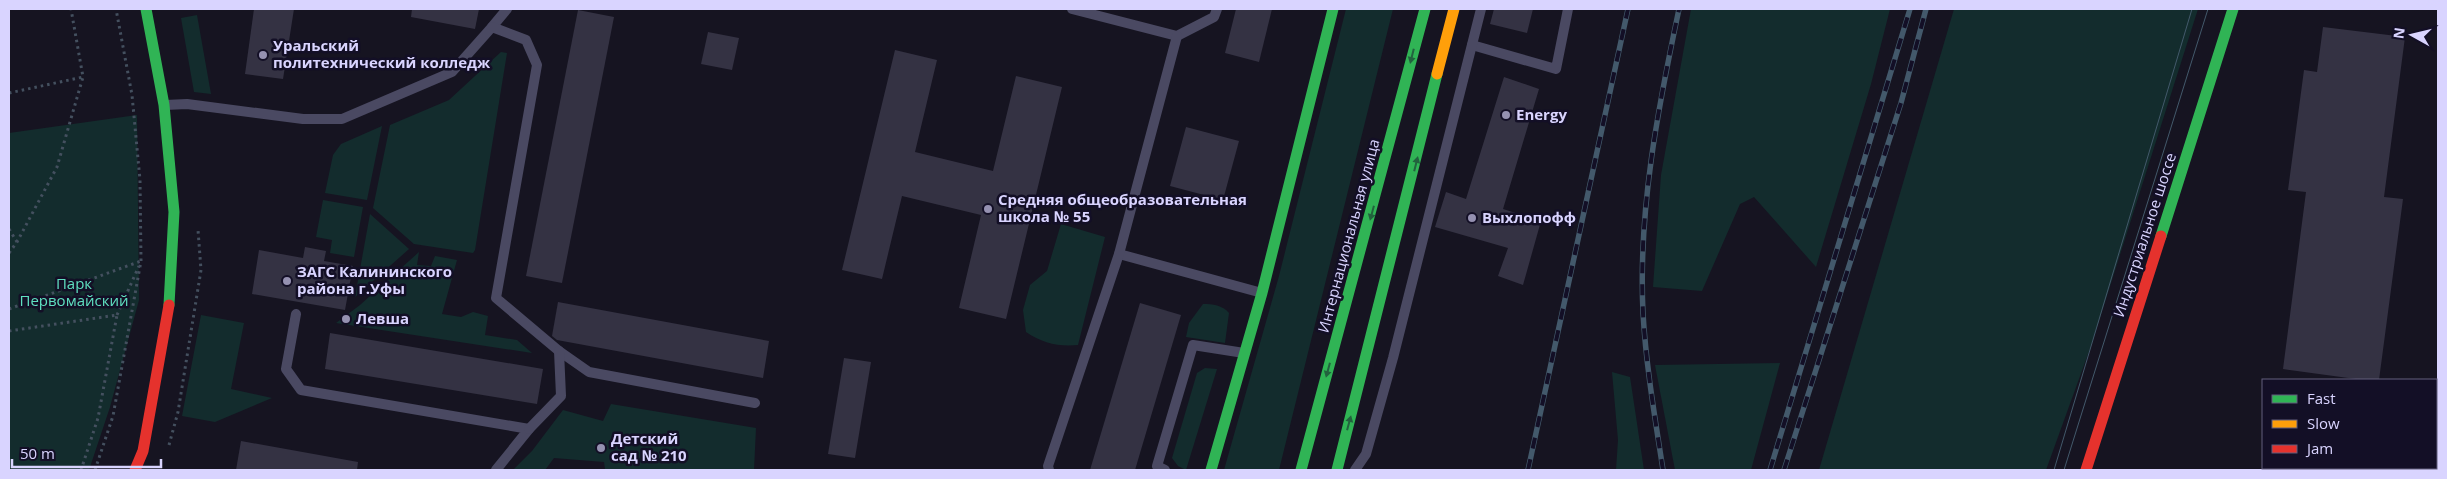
<svg xmlns="http://www.w3.org/2000/svg" width="2447" height="479" font-family="'Open Sans',sans-serif">
<style>
.green{fill:#132c2d}
.building{fill:#343243}
.lines{fill:none;stroke-linecap:round;stroke-linejoin:round}
.path{stroke:#44505f;stroke-width:3;stroke-dasharray:2.5 4;stroke-linecap:butt}
.lane{stroke:#4a4962;stroke-width:10}
.fast{stroke:#30b455;stroke-width:11}
.slow{stroke:#ff9f0a;stroke-width:11}
.jam{stroke:#e5322d;stroke-width:11}
.tram{stroke:#43596b;stroke-width:1}
.rail-casing{stroke:#43596b;stroke-width:5.5}
.rail{stroke:#130f26;stroke-width:4;stroke-dasharray:11;stroke-linecap:butt}
.oneway{fill:#22623e}
.poi-dot{fill:#9591b1;stroke:#130f26;stroke-width:2}
.labels{text-anchor:middle;stroke-width:5;stroke-linejoin:round;paint-order:stroke}
.poi-label{font-size:15px;font-weight:bold;fill:#d9d4ff;stroke:#130f26;text-anchor:start}
.street-label{font-size:15px;fill:#d9d4ff;stroke:#130f26}
.park-label{font-size:15px;fill:#5fe0c0;stroke:#130f26}
</style>
<rect width="100%" height="100%" fill="#161421"/>
<!-- green -->
<g class="green">
<polygon points="1346,9 1393,9 1279,470 1224,470 1279,276"/>
<polygon points="1691,9 1890,9 1871,84 1816,267 1754,197 1740,204 1702,291 1653,287 1661,175"/>
<polygon points="1954,9 2198,9 2092,343 2046,470 1819,470"/>
<polygon points="197,15 211,94 194,92 181,18"/>
<polygon points="501,52 507,53 475,250 473,253 414,244 373,208 390,125 449,100"/>
<polygon points="137,115 139,300 110,407 89,470 9,470 9,133"/>
<polygon points="382,126 367,200 325,193 333,155 341,144"/>
<polygon points="323,200 363,207 354,257 330,253 332,240 316,237"/>
<polygon points="370,214 409,249 355,297"/>
<path d="M1061 224 1105 237 1078 345C1059 347 1042 343 1026 332L1023 310 1030 285 1047 271Z"/>
<polygon points="419,252 417,265 431,266 435,256 457,260 442,314 461,317 473,312 488,316 485,335 517,340 532,353 336,323 360,305"/>
<path d="M1203 304C1213 304 1222 305 1229 313L1225 343 1186 337 1189 323Z"/>
<polygon points="201,315 244,323 231,389 272,398 215,422 182,416"/>
<polygon points="1780,363 1751,470 1675,470 1655,365"/>
<polygon points="1205,368 1217,369 1186,470 1178,466 1172,458 1197,373"/>
<polygon points="1612,372 1630,377 1644,470 1616,470 1618,440"/>
<polygon points="611,404 756,428 754,470 618,470 605,469 604,462 554,458 545,470 513,470 532,451 563,410 603,421"/>
</g>
<!-- building -->
<g class="building">
<polygon points="254,9 294,9 283,79 245,74"/>
<polygon points="412,9 479,9 475,29 411,17"/>
<polygon points="1236,9 1272,9 1259,62 1225,53"/>
<polygon points="1494,9 1533,9 1527,33 1490,24"/>
<polygon points="578,10 614,17 562,283 526,276"/>
<polygon points="2323,27 2405,37 2384,197 2403,199 2379,380 2363,380 2283,369 2306,192 2288,190 2304,70 2317,72"/>
<polygon points="708,32 739,38 732,70 701,64"/>
<polygon points="895,50 937,60 915,152 993,171 1016,76 1062,87 1006,319 959,308 981,215 902,196 882,279 842,270"/>
<polygon points="1504,77 1539,89 1503,209 1541,221 1523,285 1498,276 1508,248 1435,227 1446,192 1466,199"/>
<polygon points="1186,127 1239,141 1223,200 1170,186"/>
<polygon points="305,247 326,251 324,261 353,266 345,310 252,294 259,250 303,258"/>
<polygon points="558,302 769,341 763,378 557,340 552,336"/>
<polygon points="1140,303 1181,315 1135,470 1090,470"/>
<polygon points="330,333 543,369 537,404 325,369"/>
<polygon points="844,358 871,362 855,458 828,454"/>
<polygon points="241,441 358,462 357,470 236,470"/>
</g>
<g class="lines">
<!-- path -->
<g class="path">
<polyline points="9,93 83,77"/>
<polyline points="9,229 17,242"/>
<polyline points="9,253 17,242 57,167 83,77 71,9"/>
<polyline points="9,309 141,261"/>
<polyline points="117,315 139,266"/>
<polyline points="9,331 117,315 98,418 81,470"/>
<polyline points="169,445 178,412 201,270 198,230"/>
<polyline points="95,470 113,416 141,261 140,180 132,95 116,9"/>
</g>
<!-- lane -->
<g class="lane">
<polyline points="1072,9 1177,36 1214,17 1217,9"/>
<polyline points="492,27 507,9"/>
<polyline points="1472,45 1556,69 1568,9"/>
<polyline points="165,105 187,104 303,119 342,119 452,72 492,27 526,40 537,65 496,298 559,351 589,372 755,403"/>
<polyline points="1119,254 1262,293"/>
<polyline points="296,314 286,369 301,390 529,429 496,470"/>
<polyline points="529,429 561,396 559,351"/>
<polyline points="1049,470 1048,466 1119,254 1177,36"/>
<polyline points="1165,470 1157,466 1193,345 1244,353"/>
<polyline points="1355,470 1366,454 1393,358 1481,9"/>
</g>
<!-- fast -->
<g class="fast">
<polyline points="146,9 164,105 174,212 169,305"/>
<polyline points="2161,236 2233,9"/>
<polyline points="1211,470 1262,293 1333,9"/>
<polyline points="1301,470 1425,9"/>
<polyline points="1337,470 1437,74"/>
</g>
<!-- slow -->
<polyline class="slow" points="1437,74 1454,9"/>
<!-- jam -->
<g class="jam">
<polyline points="135,470 143,451 169,305"/>
<polyline points="2086,470 2161,236"/>
</g>
<!-- tram -->
<g class="tram">
<polyline points="2054,470 2192,9"/>
<polyline points="2064,470 2208,9"/>
</g>
<!-- rail casing -->
<g class="rail-casing">
<g id="rail">
<polyline points="1528,470 1628,9"/>
<path d="M1663 470C1655 418 1646 366 1643 313 1638 210 1658 108 1679 9"/>
<polyline points="1770,470 1910,9"/>
<polyline points="1784,470 1901,103 1926,9"/>
</g>
</g>
<!-- rail -->
<use href="#rail" class="rail"/>
</g>
<!-- one-way arrows -->
<defs><path id="oneway-solid" d="M-6-.8H1V-3.2L6.5 0L1 3.2V.8H-6Z" transform="scale(1.25)"/></defs>
<g class="oneway">
<use href="#oneway-solid" transform="translate(1412 56) rotate(104)"/>
<use href="#oneway-solid" transform="translate(1416 164) rotate(-76)"/>
<use href="#oneway-solid" transform="translate(1372 213) rotate(105)"/>
<use href="#oneway-solid" transform="translate(1328 370) rotate(105)"/>
<use href="#oneway-solid" transform="translate(1349 423) rotate(-75)"/>
</g>
<!-- markers -->
<g class="poi-dot">
<circle cx="263" cy="55" r="5"/>
<circle cx="1506" cy="115" r="5"/>
<circle cx="988" cy="209" r="5"/>
<circle cx="1472" cy="218" r="5"/>
<circle cx="287" cy="281" r="5"/>
<circle cx="346" cy="319" r="5"/>
<circle cx="601" cy="448" r="5"/>
</g>
<g class="labels">
<!-- poi labels -->
<g class="poi-label">
<text x="273" y="51">Уральский<tspan x="273" dy="17">политехнический колледж</tspan></text>
<text x="1516" y="120">Energy</text>
<text x="998" y="205">Средняя общеобразовательная<tspan x="998" dy="17">школа № 55</tspan></text>
<text x="1482" y="223">Выхлопофф</text>
<text x="297" y="277">ЗАГС Калининского<tspan x="297" dy="17">района г.Уфы</tspan></text>
<text x="356" y="324">Левша</text>
<text x="611" y="444">Детский<tspan x="611" dy="17">сад № 210</tspan></text>
</g>
<!-- street labels -->
<g class="street-label">
<text transform="translate(2145 235) rotate(-72)" y="5">Индустриальное шоссе</text>
<text transform="translate(1349 236) rotate(-75)" y="5">Интернациональная улица</text>
</g>
<!-- park labels -->
<g class="park-label">
<text x="74" y="289">Парк<tspan x="74" dy="17">Первомайский</tspan></text>
</g>
</g>
<!-- border -->
<rect width="2447" height="479" fill="none" stroke="#d9d4ff" stroke-width="20"/>
<!-- legend -->
<rect x="2262" y="379" width="175" height="90" fill="#130f26" stroke="#625e7d"/>
<rect x="2272" y="395" width="25" height="8" fill="#30b455" stroke="#625e7d"/>
<text x="2307" y="404" font-size="15" fill="#d9d4ff">Fast</text>
<rect x="2272" y="420" width="25" height="8" fill="#ff9f0a" stroke="#625e7d"/>
<text x="2307" y="429" font-size="15" fill="#d9d4ff">Slow</text>
<rect x="2272" y="445" width="25" height="8" fill="#e5322d" stroke="#625e7d"/>
<text x="2307" y="454" font-size="15" fill="#d9d4ff">Jam</text>
<!-- north arrow -->
<g transform="translate(2412 35) rotate(278)" stroke="#130f26" stroke-width="4" paint-order="stroke">
<path d="M0-4L9 19L0 12L-9 19Z" fill="#d9d4ff"/>
<text y="-8" font-size="14" font-weight="bold" text-anchor="middle" fill="#d9d4ff">N</text>
</g>
<!-- scale -->
<path d="M12 459v8h149v-8" fill="none" stroke="#d9d4ff" stroke-width="2.5"/>
<text x="20" y="459" font-size="15" fill="#d9d4ff" stroke="#130f26" stroke-width="4" paint-order="stroke">50 m</text>
</svg>
